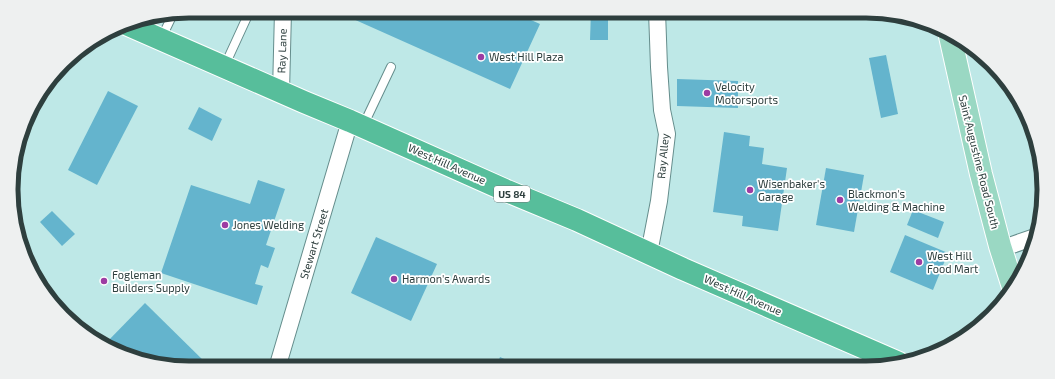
<svg xmlns="http://www.w3.org/2000/svg" width="1055" height="379" font-family="'Exo 2',sans-serif">
<style>
.building{fill:#64b4cd}
.lines{fill:none;stroke-linecap:round;stroke-linejoin:round}
.lane-casing{stroke:#658d8c;stroke-width:10}
.street-casing{stroke:#658d8c;stroke-width:18}
.primary-casing{stroke:#fff;stroke-width:24}
.highway-casing{stroke:#fff;stroke-width:24}
.lane{stroke:#fff;stroke-width:8}
.street{stroke:#fff;stroke-width:16}
.primary{stroke:#9ad8c3;stroke-width:22}
.highway{stroke:#57be9b;stroke-width:22}
.poi-dot{fill:#9d3ca3;stroke:#fff;stroke-width:1.5}
.labels{text-anchor:middle;stroke-width:3.5;stroke-linejoin:round;paint-order:stroke}
.shield{fill:#fff;stroke:#6d7978;stroke-width:1}
.shield-label{font-size:10px;font-weight:bold;fill:#2e3f3e}
.street-label{font-size:11px;fill:#2e3f3e;stroke:#fff}
.poi-label{font-size:11px;fill:#2e3f3e;stroke:#fff;text-anchor:start}
.rim{fill:none;stroke:#2e3f3e;stroke-width:5}
</style>
<rect width="100%" height="100%" fill="#bee8e7"/>
<!-- building -->
<g class="building">
<polygon points="344,11 524,11 522,16 540,24 510,89 342,14"/>
<polygon points="591,11 608,11 608,40 590,40"/>
<polygon points="886,55 898,114 881,118 869,58"/>
<polygon points="677,79 738,81 738,108 677,106"/>
<polygon points="108,91 138,106 97,185 68,170"/>
<polygon points="199,107 222,119 212,141 188,129"/>
<polygon points="724,132 750,136 749,146 764,148 762,164 787,168 778,231 742,226 743,216 713,212"/>
<polygon points="826,168 864,175 854,232 816,225"/>
<polygon points="258,180 285,189 266,245 275,248 268,268 261,265 255,284 263,286 257,305 161,273 191,185 250,204"/>
<polygon points="913,210 944,222 938,238 907,225"/>
<polygon points="52,211 75,234 62,246 40,222"/>
<polygon points="905,235 948,253 933,290 890,272"/>
<polygon points="376,237 437,264 411,321 351,293"/>
<polygon points="145,303 211,368 189,368 144,362 105,344"/>
<polygon points="500,357 522,367 486,367 489,361 497,365"/>
</g>
<g class="lines">
<!-- lane casing -->
<g class="lane-casing">
<g id="lane">
<polyline points="236,11 248,15"/>
<polyline points="161,39 173,14"/>
<polyline points="225,65 248,15 257,11"/>
<polyline points="363,126 391,67"/>
</g>
</g>
<!-- street casing -->
<g class="street-casing">
<g id="street">
<polyline points="281,92 283,11"/>
<polyline points="1000,246 1012,245 1032,238 1037,237"/>
<polyline points="649,253 659,201 667,134 662,110 659,67 657,11"/>
<polyline points="277,368 350,121"/>
</g>
</g>
<!-- primary casing -->
<g class="primary-casing">
<polyline id="primary" points="950,36 981,174 1000,246 1013,287"/>
</g>
<!-- highway casing -->
<g class="highway-casing">
<polyline id="highway" points="126,24 304,102 350,121 507,191 577,220 683,269 899,363"/>
</g>
<!-- lane -->
<use href="#lane" class="lane"/>
<!-- street -->
<use href="#street" class="street"/>
<!-- primary -->
<use href="#primary" class="primary"/>
<!-- highway -->
<use href="#highway" class="highway"/>
</g>
<!-- markers -->
<g class="poi-dot">
<circle cx="481" cy="57" r="4"/>
<circle cx="707" cy="93" r="4"/>
<circle cx="750" cy="190" r="4"/>
<circle cx="840" cy="200" r="4"/>
<circle cx="225" cy="225" r="4"/>
<circle cx="919" cy="262" r="4"/>
<circle cx="394" cy="279" r="4"/>
<circle cx="104" cy="281" r="4"/>
</g>
<g class="labels">
<!-- shield labels -->
<rect class="shield" x="494" y="186" width="36" height="16" rx="3"/>
<g class="shield-label">
<text x="512" y="198">US 84</text>
</g>
<!-- street labels -->
<g class="street-label">
<text transform="translate(282 51) rotate(-88)" y="4">Ray Lane</text>
<text transform="translate(663 156) rotate(-85)" y="4">Ray Alley</text>
<text transform="translate(979 162) rotate(76)" y="4">Saint Augustine Road South</text>
<text transform="translate(447 164) rotate(24)" y="4">West Hill Avenue</text>
<text transform="translate(314 244) rotate(-73)" y="4">Stewart Street</text>
<text transform="translate(743 295) rotate(24)" y="4">West Hill Avenue</text>
</g>
<!-- poi labels -->
<g class="poi-label">
<text x="489" y="61">West Hill Plaza</text>
<text x="715" y="91">Velocity<tspan x="715" dy="13">Motorsports</tspan></text>
<text x="758" y="188">Wisenbaker's<tspan x="758" dy="13">Garage</tspan></text>
<text x="848" y="198">Blackmon's<tspan x="848" dy="13">Welding &amp; Machine</tspan></text>
<text x="233" y="229">Jones Welding</text>
<text x="927" y="260">West Hill<tspan x="927" dy="13">Food Mart</tspan></text>
<text x="112" y="279">Fogleman<tspan x="112" dy="13">Builders Supply</tspan></text>
<text x="402" y="283">Harmon's Awards</text>
</g>
</g>
<!-- crop -->
<path d="M0 0H1055V379H0ZM189 18H866A171 171 0 0 1 1037 189V190A171 171 0 0 1 866 361H189A171 171 0 0 1 18 190V189A171 171 0 0 1 189 18Z" fill="#eef0f0" fill-rule="evenodd"/>
<path class="rim" d="M189 18H866A171 171 0 0 1 1037 189V190A171 171 0 0 1 866 361H189A171 171 0 0 1 18 190V189A171 171 0 0 1 189 18Z"/>
</svg>
